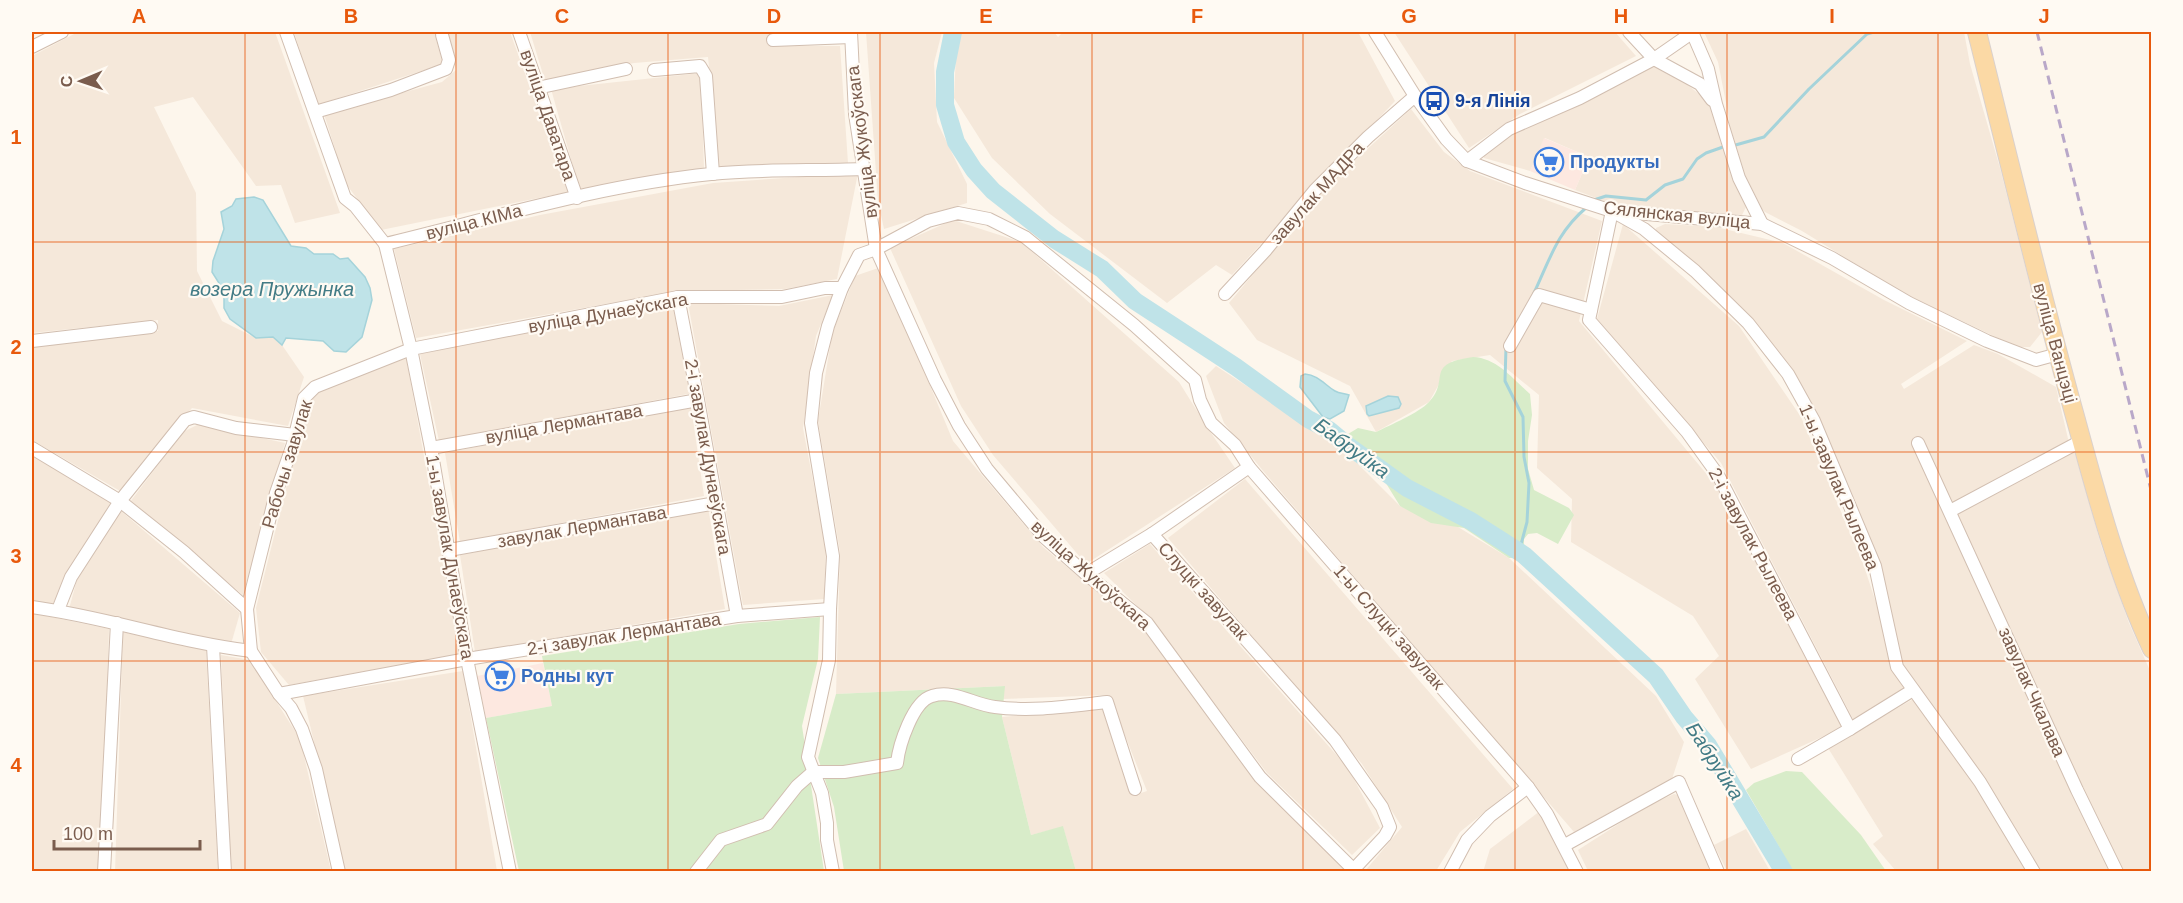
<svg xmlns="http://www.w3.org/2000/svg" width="2183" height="903" font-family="Helvetica,sans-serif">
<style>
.residential{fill:#f5e8da}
.commercial{fill:#fde8e0}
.green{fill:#d8ecc9}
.water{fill:#bfe3e8;stroke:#a5d3da;stroke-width:1.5}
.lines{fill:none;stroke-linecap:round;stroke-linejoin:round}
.stream{stroke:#a5d3da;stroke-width:3}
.river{stroke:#bfe3e8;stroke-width:18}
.street-casing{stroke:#d1beb0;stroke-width:14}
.primary-casing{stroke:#dad1cd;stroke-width:20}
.street{stroke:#fff;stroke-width:12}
.primary{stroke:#fbd9a5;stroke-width:18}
.rail{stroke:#b9a8c9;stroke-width:3;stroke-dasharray:9 6;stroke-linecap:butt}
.grid{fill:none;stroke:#e8590c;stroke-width:1.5;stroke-opacity:0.55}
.labels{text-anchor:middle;stroke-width:4.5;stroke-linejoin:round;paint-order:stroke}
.transit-label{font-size:18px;font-weight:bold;fill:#164399;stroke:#fffaf3;text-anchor:start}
.street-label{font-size:18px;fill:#7a5c4d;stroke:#fffaf3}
.shop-label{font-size:18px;font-weight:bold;fill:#366cbe;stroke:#fffaf3;text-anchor:start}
.water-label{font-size:20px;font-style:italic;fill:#437c86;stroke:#fffaf3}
.neatline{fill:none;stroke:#e8590c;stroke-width:2}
.grid-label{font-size:20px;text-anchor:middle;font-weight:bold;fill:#e8590c}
</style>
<rect width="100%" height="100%" fill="#fdf6ec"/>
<!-- residential -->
<g class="residential">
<polygon points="78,32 275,32 340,213 295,223 281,185 256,186 193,97 154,107 196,193 197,271 222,321 256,338 273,337 282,345 304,377 288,426 192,408 120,491 32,440 32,346 158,331 158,320 32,333 32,56"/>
<polygon points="294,32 442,32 435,36 443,64 317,105"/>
<polygon points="446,32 510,32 568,192 381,230 346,184 324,114 442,82 456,70"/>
<polygon points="530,32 805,32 773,32 772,46 840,46 848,163 719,168 708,57 634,63 545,81"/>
<polygon points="866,32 942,32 934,63 937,122 967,184 967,203 884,229 878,201"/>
<polygon points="957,32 1054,32 1058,37 1063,32 1358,32 1395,101 1232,275 1216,265 1167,303 1050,214 992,158 954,98"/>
<polygon points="1394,32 1615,32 1636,56 1520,114 1469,148"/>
<polygon points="1704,32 1964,32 1970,64 2000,168 2042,332 2030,347 2017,347 1903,293 1802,231 1765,212 1753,201 1731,144 1728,113 1718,62"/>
<polygon points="1655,64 1678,77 1710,103 1747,205 1742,215 1626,207 1612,204 1575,190 1589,157 1545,138 1530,171 1484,158 1483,155 1486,152 1512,134"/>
<polygon points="701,73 704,168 580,191 551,89"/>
<polygon points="1411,109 1444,152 1470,171 1602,221 1579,321 1714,483 1842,728 1751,769 1695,679 1719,656 1693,616 1571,542 1572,499 1537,468 1539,395 1490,355 1452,361 1429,402 1376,432 1350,386 1257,340 1229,303 1328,185"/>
<polygon points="858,173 837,279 785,289 678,291 416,338 394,249 540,215 713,183"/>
<polygon points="953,220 1021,242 1179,382 1207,427 1235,468 1086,564 993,455 961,406 890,248"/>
<polygon points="1623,224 1739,326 1801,417 1864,566 1904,689 1853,719 1721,463 1597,319"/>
<polygon points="1665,224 1716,227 1783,243 1884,300 1967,341 1901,384 1904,389 1974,345 1998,354 2056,387 2069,443 1953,504 1950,502 2113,871 2038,871 1904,667 1884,594 1791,371 1655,232 1656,228"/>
<polygon points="881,267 953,441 1043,547 1144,631 1257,782 1348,871 1076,871 1063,827 1031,835 1002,717 1104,708 1135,795 1147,791 1109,695 1002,699 1004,686 836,694 840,552 818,421 832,334 855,276"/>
<polygon points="833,295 816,336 803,428 826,549 824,599 743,605 688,303 779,306"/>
<polygon points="676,302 693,393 439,441 420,354"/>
<polygon points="406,357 460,654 289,685 261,652 256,608 307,405 321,389"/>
<polygon points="1216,366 1343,449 1400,506 1458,527 1509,558 1656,696 1684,742 1672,779 1574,832 1264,472 1224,423 1206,376"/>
<polygon points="691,406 704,496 460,542 445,453"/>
<polygon points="199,424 285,443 243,595 130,502 183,432"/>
<polygon points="2070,451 2074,452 2076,457 2102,548 2129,623 2151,673 2151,871 2122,871 2093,813 1956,512"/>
<polygon points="32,454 111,502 52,605 32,602"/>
<polygon points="1245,479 1513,789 1460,832 1436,871 1365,871 1402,827 1362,764 1168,538"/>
<polygon points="708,507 725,609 475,652 460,555"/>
<polygon points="121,511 240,613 231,644 69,609 78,576"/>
<polygon points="1150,544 1348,768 1380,828 1352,855 1267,773 1152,621 1104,573"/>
<polygon points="32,613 109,629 101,871 32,871"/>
<polygon points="123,632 206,650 218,871 115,872"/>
<polygon points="221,655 250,660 300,739 331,871 231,871"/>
<polygon points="463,671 497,871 345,871 303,696"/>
<polygon points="1915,698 1977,783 2030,871 1896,871 1873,844 1883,836 1828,748"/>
<polygon points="1674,794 1682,796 1714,871 1588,871 1578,850 1645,807"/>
<polygon points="1540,811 1571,872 1483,872 1490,849"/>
<polygon points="1746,829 1770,871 1727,871 1714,845"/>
</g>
<!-- commercial -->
<g class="commercial">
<polygon points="1544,138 1589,157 1575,190 1530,171"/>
<polygon points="543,663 552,706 486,718 477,676"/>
</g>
<!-- green -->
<g class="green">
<path d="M1473 357C1497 358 1513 379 1530 394L1532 415 1528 441V469L1534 490 1569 508 1574 515 1558 544 1537 533 1528 534 1524 539V555L1520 558H1509L1464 528 1431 523 1400 506 1384 480 1355 461 1343 449 1348 434 1358 428 1376 432C1390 425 1419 413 1429 402 1451 379 1423 364 1473 357Z"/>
<polygon points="820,617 818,659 802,726 824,871 519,871 486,718 552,706 542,656 739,624"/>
<polygon points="1005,686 1002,717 1031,835 1063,826 1076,871 844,871 834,807 818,758 836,694"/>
<polygon points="1786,771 1802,772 1861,835 1886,871 1793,871 1746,790 1754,783"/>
</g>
<!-- water -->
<g class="water">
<polygon points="254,197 263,200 291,246 306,248 314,254 333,254 340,259 348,258 365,277 370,288 372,300 362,337 346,352 334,351 323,341 286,338 282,345 273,337 256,338 230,319 224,308 224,291 212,272 213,261 224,229 221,212 232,206 236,199"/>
<path d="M1305 374C1318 375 1325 385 1335 391 1340 394 1344 393 1349 395L1344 411 1330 419 1323 417 1300 387 1301 376Z"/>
<polygon points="1388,396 1398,397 1401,404 1399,408 1369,416 1367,414 1366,406"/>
</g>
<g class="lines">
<!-- stream -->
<g class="stream">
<polyline points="1732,146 1764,137 1809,89 1867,34 1874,32"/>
<polyline points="1594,200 1606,196 1646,200 1665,185 1683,179 1697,159 1706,153 1723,147"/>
<path d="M1534 293C1550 259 1557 232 1587 207"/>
<polyline points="1506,347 1505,381 1523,417 1524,457 1529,483 1527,522 1519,552"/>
</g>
<!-- river -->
<polyline class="river" points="953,32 945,72 945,105 956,142 974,170 993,191 1054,239 1102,269 1135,301 1236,367 1308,419 1329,430 1347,445 1407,488 1471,521 1524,555 1656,676 1684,717 1708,745 1784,872"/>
<!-- street casing -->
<g class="street-casing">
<g id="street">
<path d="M286 32 345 198 355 206 385 244C493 218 601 185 711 174 761 169 812 171 862 169"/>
<polyline points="519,32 577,198"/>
<polyline points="851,32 855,114 876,249 935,380 959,426 987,469 1044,537 1086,574 1147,623 1260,777 1356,872"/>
<polyline points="1375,32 1415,96 1446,139 1467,161 1525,183 1612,211 1762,224 1832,258 1909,303 1987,341 2036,360 2058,354"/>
<polyline points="1629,32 1654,59 1700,84 1712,100"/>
<polyline points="1692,32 1708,69 1716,104 1739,178 1762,224"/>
<polyline points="773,40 851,37"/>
<polyline points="32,47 62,32"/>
<polyline points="654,70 700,66 706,76 713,174"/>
<polyline points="537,88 626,69"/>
<polyline points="315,112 391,90 446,69 449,60 442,35"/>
<polyline points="1467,161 1509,129 1580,98 1654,59 1693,32"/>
<polyline points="385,244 411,349 431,448 467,659 510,872"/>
<polyline points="1225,294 1265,251 1315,190 1368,137 1415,96"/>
<polyline points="678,297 698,400 737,616"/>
<polyline points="32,341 151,327"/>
<polyline points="1510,346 1539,295 1591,310"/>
<polyline points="1918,443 2077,790 2117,872"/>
<polyline points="32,448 120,501 184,552 247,609 251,651 279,694 291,708 302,729 316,769 339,872"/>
<polyline points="431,448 698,400"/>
<polyline points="1249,467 1528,787 1547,814 1577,872"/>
<polyline points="1950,511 2081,441"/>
<polyline points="449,550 716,503"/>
<polyline points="1086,574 1152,534"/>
<path d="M32 607C106 617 177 642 251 651"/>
<polyline points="247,609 276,493 293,444 304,398 315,387 411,349 678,297 782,297 825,288 842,288"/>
<polyline points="58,610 71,577 120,501 185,420 194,417 236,428 295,435"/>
<polyline points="213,646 225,872"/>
<polyline points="279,694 467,659 737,616 830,609"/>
<polyline points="1850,729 1718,475 1687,432 1589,320 1612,211 1644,229 1695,271 1748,323 1788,374 1814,421 1875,566 1897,667 1980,782 2034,872"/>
<polyline points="1798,759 1850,729 1913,690"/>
<polyline points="1565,845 1679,782 1718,872"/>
<polyline points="104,872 117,623"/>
<path d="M696 872 721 840 767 824 797 786 813 772H844L897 763C899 745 913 701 932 696 954 689 974 705 995 707 1032 712 1070 706 1107 702L1135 789"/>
<polyline points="833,872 827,840 827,823 822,793 808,757 829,660 830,609 833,556 811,423 816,373 828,326 842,288 859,255 876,249 928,221 958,213 989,219 1025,237 1134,325 1195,380 1200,400 1211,423 1235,445 1249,467 1152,534 1335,740 1382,807 1390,827 1385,836 1354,869"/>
<polyline points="1450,872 1467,840 1490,816 1528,787"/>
</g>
</g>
<!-- primary casing -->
<g class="primary-casing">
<path id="primary" d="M1977 32C2009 161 2040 291 2076 420 2097 497 2118 576 2152 649"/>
</g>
<!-- street -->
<use href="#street" class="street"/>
<!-- primary -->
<use href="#primary" class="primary"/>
<!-- rail -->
<polyline class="rail" points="2037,32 2152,494"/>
</g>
<!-- grid -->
<path class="grid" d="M245 32V872M456 32V872M668 32V872M880 32V872M1092 32V872M1303 32V872M1515 32V872M1727 32V872M1938 32V872M32 242H2152M32 452H2152M32 661H2152"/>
<!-- icons -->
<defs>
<g id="bus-ring" transform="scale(1.5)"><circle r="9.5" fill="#fffaf3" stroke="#1a4fb4" stroke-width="1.5"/><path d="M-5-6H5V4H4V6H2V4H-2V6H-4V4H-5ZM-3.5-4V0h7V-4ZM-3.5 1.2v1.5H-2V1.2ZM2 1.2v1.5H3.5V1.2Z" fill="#1a4fb4"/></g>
<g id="supermarket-ring" transform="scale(1.5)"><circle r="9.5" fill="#fffaf3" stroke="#3f7fe0" stroke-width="1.5"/><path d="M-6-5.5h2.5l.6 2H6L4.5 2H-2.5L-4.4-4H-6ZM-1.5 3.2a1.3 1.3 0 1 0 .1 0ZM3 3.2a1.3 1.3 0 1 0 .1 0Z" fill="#3f7fe0"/></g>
</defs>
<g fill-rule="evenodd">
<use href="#bus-ring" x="1434" y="101"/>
<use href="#supermarket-ring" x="1549" y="162"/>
<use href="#supermarket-ring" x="500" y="676"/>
</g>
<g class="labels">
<!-- transit labels -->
<g class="transit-label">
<text x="1455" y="107">9-я Лінія</text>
</g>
<!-- street labels -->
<g class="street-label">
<text transform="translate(548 115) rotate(71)" y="6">вуліца Даватара</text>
<text transform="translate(862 142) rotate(-97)" y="6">вуліца Жукоўскага</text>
<text transform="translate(1317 193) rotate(-48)" y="6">завулак МАДРа</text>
<text transform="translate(1677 215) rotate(6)" y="6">Сялянская вуліца</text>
<text transform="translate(474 222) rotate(-14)" y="6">вуліца КІМа</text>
<text transform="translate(608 313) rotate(-10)" y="6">вуліца Дунаеўскага</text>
<text transform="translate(2055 343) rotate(75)" y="6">вуліца Ванцэці</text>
<text transform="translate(564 424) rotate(-10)" y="6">вуліца Лермантава</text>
<text transform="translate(708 457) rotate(80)" y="6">2-і завулак Дунаеўскага</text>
<text transform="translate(287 464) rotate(-73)" y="6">Рабочы завулак</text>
<text transform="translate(1839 487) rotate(67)" y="6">1-ы завулак Рылеева</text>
<text transform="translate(582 527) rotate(-10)" y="6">завулак Лермантава</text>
<text transform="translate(1753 544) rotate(62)" y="6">2-і завулак Рылеева</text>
<text transform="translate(450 557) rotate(80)" y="6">1-ы завулак Дунаеўскага</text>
<text transform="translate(1091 575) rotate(42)" y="6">вуліца Жукоўскага</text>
<text transform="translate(1203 591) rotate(48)" y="6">Слуцкі завулак</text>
<text transform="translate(1389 627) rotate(49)" y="6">1-ы Слуцкі завулак</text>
<text transform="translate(624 634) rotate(-9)" y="6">2-і завулак Лермантава</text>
<text transform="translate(2032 692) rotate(66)" y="6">завулак Чкалава</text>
</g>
<!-- shop labels -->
<g class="shop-label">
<text x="1570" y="168">Продукты</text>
<text x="521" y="682">Родны кут</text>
</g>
<!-- water labels -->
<g class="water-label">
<text x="272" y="296">возера Пружынка</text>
<text transform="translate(1352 448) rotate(36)" y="7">Бабруйка</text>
<text transform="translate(1715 761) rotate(57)" y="7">Бабруйка</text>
</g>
</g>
<!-- border -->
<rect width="2183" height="903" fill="none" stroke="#fffaf3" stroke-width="66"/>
<!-- north arrow -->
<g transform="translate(81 81) rotate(268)" stroke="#fffaf3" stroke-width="4.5" paint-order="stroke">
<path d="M0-4.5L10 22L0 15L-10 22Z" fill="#7a5c4d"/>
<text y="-9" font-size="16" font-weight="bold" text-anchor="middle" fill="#7a5c4d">С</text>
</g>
<!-- scale -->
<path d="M54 840v9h146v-9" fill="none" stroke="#7a5c4d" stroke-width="3"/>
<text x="63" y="840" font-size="18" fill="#7a5c4d" stroke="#fffaf3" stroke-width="4.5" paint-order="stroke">100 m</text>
<rect x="33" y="33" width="2117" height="837" class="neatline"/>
<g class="grid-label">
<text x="139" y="23">A</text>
<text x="351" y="23">B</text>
<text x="562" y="23">C</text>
<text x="774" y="23">D</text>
<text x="986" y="23">E</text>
<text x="1197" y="23">F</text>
<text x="1409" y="23">G</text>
<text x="1621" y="23">H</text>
<text x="1832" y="23">I</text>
<text x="2044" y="23">J</text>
<text x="16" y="144">1</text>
<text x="16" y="354">2</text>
<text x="16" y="563">3</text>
<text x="16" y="772">4</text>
</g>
</svg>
